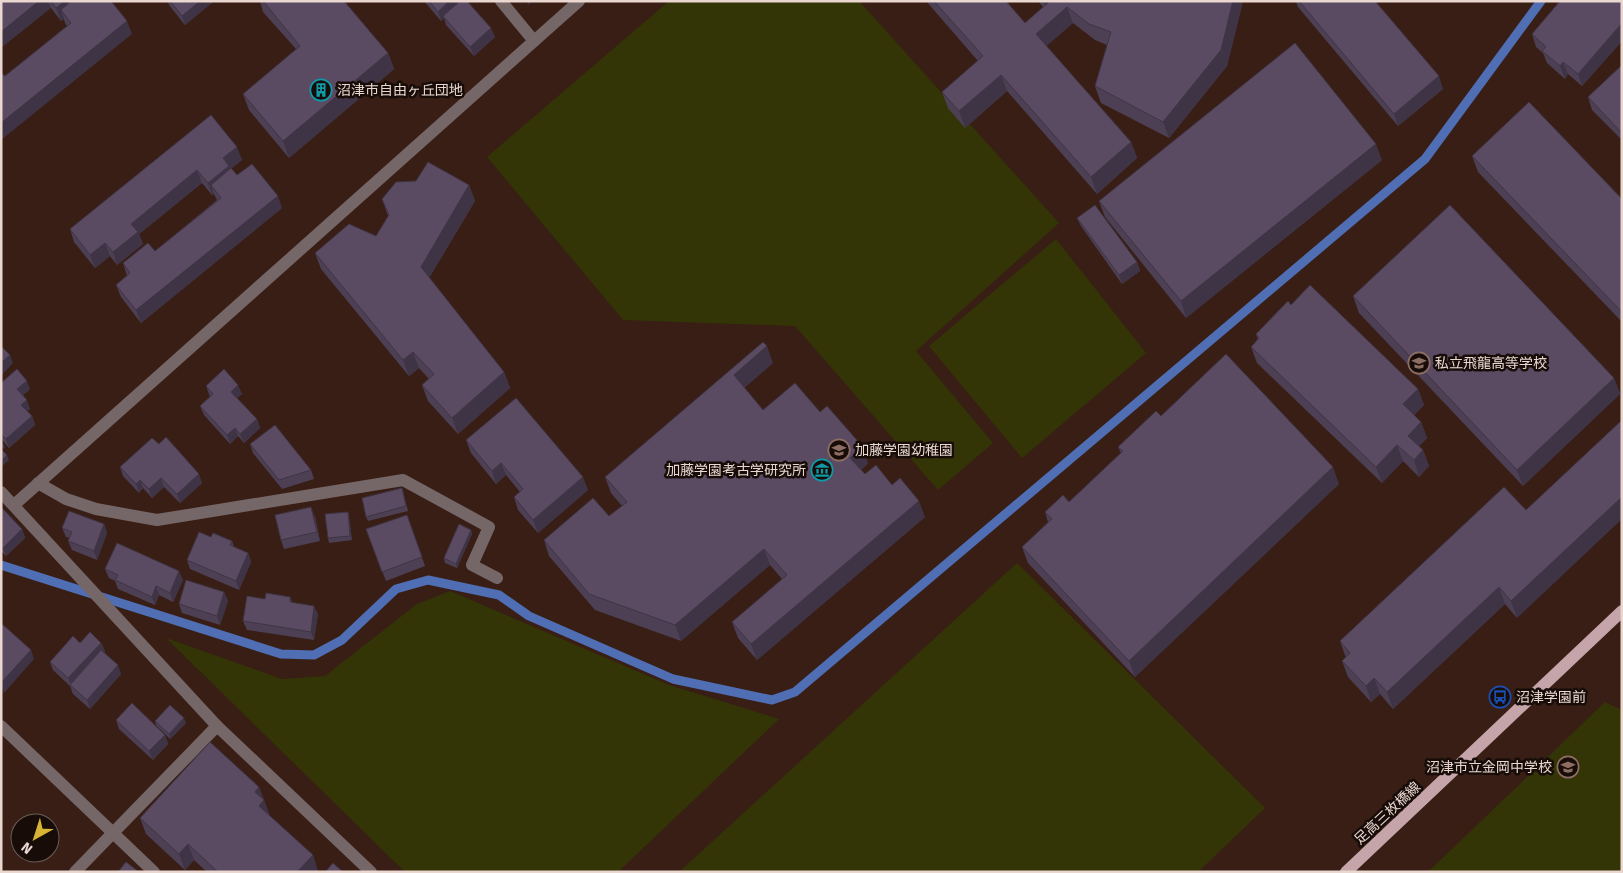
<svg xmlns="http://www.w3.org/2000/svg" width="1623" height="873" font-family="'Fira Sans','Noto Sans JP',sans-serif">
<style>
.green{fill:#343506}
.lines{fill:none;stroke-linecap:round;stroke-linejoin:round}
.stream{stroke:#4f6eb4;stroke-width:9}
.minor{stroke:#756668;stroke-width:12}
.major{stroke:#c5a5a9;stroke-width:12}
.wall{fill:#4d4054}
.shaded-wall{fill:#3f3445}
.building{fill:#5a4a62;stroke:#3f3445}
.labels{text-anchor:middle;stroke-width:5;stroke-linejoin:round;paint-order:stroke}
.poi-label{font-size:14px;fill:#e9d7d0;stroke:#170c08;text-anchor:start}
.street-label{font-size:14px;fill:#e9d7d0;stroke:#170c08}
</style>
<rect width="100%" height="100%" fill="#381e15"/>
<!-- green -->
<g class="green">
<polygon points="669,1 859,1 1059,223 916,351 993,443 938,490 795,326 623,320 487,157"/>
<polygon points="1056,239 1146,353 1022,458 929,346"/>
<polygon points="1017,563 1265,808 1198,872 679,872"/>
<polygon points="450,591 669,685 779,719 618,872 405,872 166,638 282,679 325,676 417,604"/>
<polygon points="1605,702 1622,710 1622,872 1428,872"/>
</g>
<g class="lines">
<!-- stream -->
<polyline class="stream" points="1,565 281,654 314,655 342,640 396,589 428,580 499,595 529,616 673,679 772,700 795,692 1425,159 1541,1"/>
<!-- minor -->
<g class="minor">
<polyline points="501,1 534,41"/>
<polyline points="38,483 66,499 96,509 157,520 403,480 489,527 472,565 497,578"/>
<polyline points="1,492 217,726 371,872"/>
<polyline points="14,505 579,1"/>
<polyline points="1,726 154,872"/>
<polyline points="75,872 217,726"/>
</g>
<!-- major -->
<polyline class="major" points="1346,872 1622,611"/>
</g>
<!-- wall -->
<g class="wall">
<polygon points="1,1 111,1 132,34 5,76 67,26 65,23 64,19 61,21 51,8"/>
<polygon points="168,1 214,1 185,25 169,5"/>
<polygon points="260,1 344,1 388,53 394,69 289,158 249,110 243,94 296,49 263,12"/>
<polygon points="424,1 467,1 495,37 474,56 446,25 444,18 441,21"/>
<polygon points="926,1 1006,1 1025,23 1043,7 1038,1 1243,1 1227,66 1169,138 1101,103 1095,86 1107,45 1095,40 1073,23 1046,46 1131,142 1137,158 1097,194 1007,91 965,128 948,108 942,92 978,61"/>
<polygon points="1296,1 1375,1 1443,89 1398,126 1298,7"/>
<polygon points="1622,1 1622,41 1582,86 1568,74 1565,79 1547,63 1543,53 1536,47 1532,34"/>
<polygon points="1622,65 1622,140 1592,110 1588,97"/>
<polygon points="211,115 242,160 230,169 282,208 141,323 121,297 116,285 127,276 123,263 155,251 217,200 214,194 212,195 202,183 139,234 143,244 117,265 110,256 95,268 74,242 70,229"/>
<polygon points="1472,156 1622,199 1622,322 1478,172"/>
<polygon points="1382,160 1186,318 1105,217 1099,201"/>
<polygon points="469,185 475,201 429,278 504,372 510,388 458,434 428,401 422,385 429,379 419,368 409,376 321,269 315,253 376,236 388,216 382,199"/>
<polygon points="1077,218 1137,262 1140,271 1122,284 1081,226"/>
<polygon points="1353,296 1614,378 1620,394 1523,486 1359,313"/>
<polygon points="1291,305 1418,389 1424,405 1414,415 1421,422 1427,438 1419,446 1423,450 1429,466 1419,477 1403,461 1382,483 1257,363 1251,347 1258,340 1256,334"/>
<polygon points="773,363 744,388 763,410 820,412 868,463 861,470 865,474 892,485 925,517 757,660 738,638 732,622 782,579 770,565 681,641 595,610 549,556 544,540 609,516 622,506 611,493 605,477"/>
<polygon points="1,383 30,389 23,395 30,409 27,411 32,416 35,425 9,448 1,439"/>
<polygon points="206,386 242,394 237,398 257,419 260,428 244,443 238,436 230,444 204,415 200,406 210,397"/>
<polygon points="1161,416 1339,484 1135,677 1028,563 1022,547 1048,522 1045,512 1069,502 1121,453 1118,447"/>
<polygon points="466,440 588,490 538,533 518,510 514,497 520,492 506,475 496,484 471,453"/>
<polygon points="159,444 202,483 180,503 164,487 152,498 143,488 139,493 123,476 120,467"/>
<polygon points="250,444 311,470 314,479 282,489 253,453"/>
<polygon points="1504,487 1517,618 1505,604 1393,709 1380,694 1371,702 1348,677 1342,661 1346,658 1340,641"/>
<polygon points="402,488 408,511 368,521 366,517"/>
<polygon points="1,507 22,529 25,538 6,556 1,551"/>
<polygon points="348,512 349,516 352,540 329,543 328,538"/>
<polygon points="407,515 425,566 386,581 366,529"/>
<polygon points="315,516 320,541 284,549 281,540"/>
<polygon points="104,524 107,533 97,560 72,550 68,541 70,538 66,537 62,528"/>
<polygon points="471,530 472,534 457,568 445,563 444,558"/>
<polygon points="211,537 232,541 234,547 248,553 251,562 239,590 190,569 187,560"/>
<polygon points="105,569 183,580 173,602 159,595 155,605 118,589 115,581 109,578"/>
<polygon points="224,592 228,601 220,625 182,613 179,604"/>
<polygon points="290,597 292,602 318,614 314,640 247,630 243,621 265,599"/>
<polygon points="80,643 101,643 105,651 104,652 121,674 90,709 73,694 70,686 53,670 50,662"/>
<polygon points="116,720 165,735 168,744 153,760 119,729"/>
<polygon points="155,721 186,723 170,739 156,725"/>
<polygon points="259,787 270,816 313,855 318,872 207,872 194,860 185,870 146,834 140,818"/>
</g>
<!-- shaded-wall -->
<g class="shaded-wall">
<polygon points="39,1 48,1 51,8 1,48 1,32"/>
<polygon points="65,1 81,1 61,10 64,19 61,21 56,8"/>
<polygon points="200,1 214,1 185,25 182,16"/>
<polygon points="449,1 462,1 443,16 444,18 441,21 438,12"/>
<polygon points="527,1 533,1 528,5"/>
<polygon points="1044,1 1062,1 1048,13"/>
<polygon points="1233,1 1243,1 1227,66 1169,138 1163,122"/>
<polygon points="1067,7 1073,23 1042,50 1036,34"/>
<polygon points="127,21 132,34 1,140 1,123"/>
<polygon points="1622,23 1622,41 1582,86 1578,74"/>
<polygon points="491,28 495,37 474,56 470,47"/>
<polygon points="388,53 394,69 289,158 283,141"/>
<polygon points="1563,62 1568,74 1565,79 1560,66"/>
<polygon points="1001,75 1007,91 965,128 959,111"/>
<polygon points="1439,76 1443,89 1398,126 1394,114"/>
<polygon points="1131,142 1137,158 1097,194 1091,177"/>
<polygon points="1376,144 1382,160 1186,318 1181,301"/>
<polygon points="237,147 242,160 211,185 214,194 212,195 208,183 223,158"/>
<polygon points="197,170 202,183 139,234 143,244 117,265 113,252 131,224"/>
<polygon points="469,185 475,201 426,283 421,267"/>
<polygon points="278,196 282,208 141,323 136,310"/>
<polygon points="105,243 110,256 95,268 90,255"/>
<polygon points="1137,262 1140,271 1122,284 1119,275"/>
<polygon points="767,346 773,363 739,392 734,375"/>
<polygon points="413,352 419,368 409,376 403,360"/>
<polygon points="10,355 13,363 1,376 1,363"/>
<polygon points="504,372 510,388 458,434 452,418"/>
<polygon points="1614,378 1620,394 1523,486 1517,470"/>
<polygon points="27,381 30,389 21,397 17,389"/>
<polygon points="238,385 242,394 234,400 231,392"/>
<polygon points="1418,389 1424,405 1409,421 1403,404"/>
<polygon points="27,400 30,409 25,413 21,405"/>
<polygon points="32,416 35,425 9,448 6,439"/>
<polygon points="257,419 260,428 244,443 240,434"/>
<polygon points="1421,422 1427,438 1414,452 1408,436"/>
<polygon points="235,428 238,436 230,444 227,435"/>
<polygon points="3,443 5,447 1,451 1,444"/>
<polygon points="1397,445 1403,461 1382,483 1376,467"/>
<polygon points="863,447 868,463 856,474 850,458"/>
<polygon points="1423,450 1429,466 1419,477 1414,460"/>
<polygon points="7,455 9,460 2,466 1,461"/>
<polygon points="501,463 506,475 496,484 492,471"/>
<polygon points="1333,467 1339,484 1135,677 1129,661"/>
<polygon points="199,474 202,483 180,503 177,494"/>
<polygon points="583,477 588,490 538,533 533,520"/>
<polygon points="161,478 164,487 152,498 149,489"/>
<polygon points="140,480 143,488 139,493 136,484"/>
<polygon points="1622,497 1622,519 1517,618 1511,601"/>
<polygon points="919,501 925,517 757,660 751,644"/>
<polygon points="311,507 315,516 320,541 317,532"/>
<polygon points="348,512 349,516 352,540 350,536"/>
<polygon points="104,524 107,533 97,560 94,551"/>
<polygon points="22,529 25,538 6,556 3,548"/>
<polygon points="471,530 472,534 457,568 456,564"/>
<polygon points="764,549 770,565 681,641 675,625"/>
<polygon points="248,553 251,562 239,590 236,581"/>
<polygon points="179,571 183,580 173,602 170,593"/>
<polygon points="156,586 159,595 155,605 152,597"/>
<polygon points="1499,587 1505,604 1393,709 1387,692"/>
<polygon points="224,592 228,601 220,625 217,616"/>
<polygon points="314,606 318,614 314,640 311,632"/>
<polygon points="101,643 105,651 72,687 68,678"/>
<polygon points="31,650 34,659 4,693 1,686 1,683"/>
<polygon points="118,665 121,674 90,709 87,700"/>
<polygon points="1374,678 1380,694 1371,702 1366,686"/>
<polygon points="184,718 186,723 170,739 169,734"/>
<polygon points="165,735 168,744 153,760 149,751"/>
<polygon points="259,787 264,800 270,816 259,806 255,792"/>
<polygon points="188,844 194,860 185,870 179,854"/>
<polygon points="313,855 318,872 297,872"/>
</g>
<!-- building -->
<g class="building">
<polygon points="1,1 39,1 1,32"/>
<polygon points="51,1 65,1 56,8"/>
<polygon points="71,1 111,1 127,21 1,123 1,73 5,76 71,23 61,10"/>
<polygon points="170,1 200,1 182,16"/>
<polygon points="263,1 344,1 388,53 283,141 243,94 300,46"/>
<polygon points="429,1 449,1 438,12"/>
<polygon points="460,1 467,1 491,28 470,47 443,16"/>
<polygon points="934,1 1006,1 1025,23 1050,1 1233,1 1221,50 1163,122 1095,86 1111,32 1089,24 1067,7 1036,34 1131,142 1091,177 1001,75 959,111 942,92 983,56"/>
<polygon points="1299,1 1375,1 1439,76 1394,114"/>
<polygon points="1560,1 1622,1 1622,23 1578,74 1563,62 1560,66 1542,51 1546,47 1532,34"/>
<polygon points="1295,43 1376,144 1181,301 1099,201"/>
<polygon points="1622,65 1622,133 1588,97"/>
<polygon points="1529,102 1622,199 1622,312 1472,156"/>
<polygon points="211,115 237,147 223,158 229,166 208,183 197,170 131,224 138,232 113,252 105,243 90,255 70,229"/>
<polygon points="428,162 469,185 421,267 504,372 452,418 422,385 434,374 413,352 403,360 315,253 349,224 376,236 389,215 382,199 396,182 416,181"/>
<polygon points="252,164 278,196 136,310 116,285 130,273 123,263 148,243 155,251 221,198 211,185 231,168 237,175"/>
<polygon points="1095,205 1137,262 1119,275 1077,218"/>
<polygon points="1450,205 1614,378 1517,470 1353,296"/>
<polygon points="1310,285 1418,389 1403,404 1421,422 1408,436 1423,450 1414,460 1397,445 1376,467 1251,347 1259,338 1256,334 1288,301 1291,305"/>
<polygon points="763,342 767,346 734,375 763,410 795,383 820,412 827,406 863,447 850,458 865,474 876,465 892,485 900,478 919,501 751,644 732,622 787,575 764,549 675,625 589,594 544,540 593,498 609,516 627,502 605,477"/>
<polygon points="1,346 10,355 1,363"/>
<polygon points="1226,354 1333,467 1129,661 1022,547 1052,519 1045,512 1063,495 1069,502 1123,451 1118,447 1156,411 1161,416"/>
<polygon points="17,369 27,381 17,389 27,400 21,405 32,416 6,439 1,434 1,383"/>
<polygon points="224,369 238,385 231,392 257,419 240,434 235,428 227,435 200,406 213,394 206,386"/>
<polygon points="516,398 583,477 533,520 514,497 523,489 501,463 492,471 466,440"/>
<polygon points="1622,420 1622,497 1511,601 1499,587 1387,692 1374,678 1366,686 1342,661 1350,653 1340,641 1504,487 1526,510"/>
<polygon points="275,425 311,470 279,480 250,444"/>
<polygon points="166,437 199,474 177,494 161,478 149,489 140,480 136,484 120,467 152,438 159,444"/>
<polygon points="1,449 7,455 1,461"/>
<polygon points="402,488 406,506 366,517 362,498"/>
<polygon points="1,507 22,529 3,548 1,546"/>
<polygon points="311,507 317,532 281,540 275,515"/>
<polygon points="69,511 104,524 94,551 68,541 72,532 62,528"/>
<polygon points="348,512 350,536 328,538 325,514"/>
<polygon points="407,515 422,557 382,572 366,529"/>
<polygon points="459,524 471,530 456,564 444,558"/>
<polygon points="199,532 211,537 213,533 232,541 230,545 248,553 236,581 187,560"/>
<polygon points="117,543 179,571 170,593 156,586 152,597 115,580 118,575 105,569"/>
<polygon points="186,580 224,592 217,616 179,604"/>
<polygon points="266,593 290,597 290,602 314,606 311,632 243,621 247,596 265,599"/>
<polygon points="1,623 31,650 1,683"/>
<polygon points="90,632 101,643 68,678 50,662 73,636 80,643"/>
<polygon points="101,650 118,665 87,700 70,685"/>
<polygon points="132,703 165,735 149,751 116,720"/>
<polygon points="170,705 184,718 169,734 155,721"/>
<polygon points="210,742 259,787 255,792 264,800 259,806 313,855 297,872 218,872 188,844 179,854 140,818"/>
<polygon points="126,862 139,872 118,872"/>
<polygon points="333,863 343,872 325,872"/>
</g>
<!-- icons -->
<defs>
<g id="building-ring" transform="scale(1.125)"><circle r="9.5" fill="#170c08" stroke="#0f9aa8" stroke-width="1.5"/><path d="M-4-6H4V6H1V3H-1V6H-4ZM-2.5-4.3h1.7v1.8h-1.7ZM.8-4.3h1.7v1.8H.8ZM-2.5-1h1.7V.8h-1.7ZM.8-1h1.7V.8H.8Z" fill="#0f9aa8"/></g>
<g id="school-ring" transform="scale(1.125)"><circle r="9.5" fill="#170c08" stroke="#8d6e63" stroke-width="1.5"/><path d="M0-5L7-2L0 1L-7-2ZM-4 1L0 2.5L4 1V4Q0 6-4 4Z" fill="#8d6e63"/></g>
<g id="museum-ring" transform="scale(1.125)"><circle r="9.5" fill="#170c08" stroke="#0f9aa8" stroke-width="1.5"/><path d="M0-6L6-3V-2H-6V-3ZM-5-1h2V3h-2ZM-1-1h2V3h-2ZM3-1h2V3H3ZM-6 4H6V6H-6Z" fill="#0f9aa8"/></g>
<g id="bus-ring" transform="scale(1.125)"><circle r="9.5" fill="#170c08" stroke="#1a4fb4" stroke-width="1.5"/><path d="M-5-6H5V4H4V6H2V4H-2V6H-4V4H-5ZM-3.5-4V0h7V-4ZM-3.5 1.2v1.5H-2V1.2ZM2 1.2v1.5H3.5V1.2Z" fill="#1a4fb4"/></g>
</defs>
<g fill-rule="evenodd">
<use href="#building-ring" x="321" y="90"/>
<use href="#school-ring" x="1419" y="363"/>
<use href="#school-ring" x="839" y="450"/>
<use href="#museum-ring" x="822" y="470"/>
<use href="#bus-ring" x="1500" y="697"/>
<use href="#school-ring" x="1568" y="767"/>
</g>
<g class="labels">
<!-- poi labels -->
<g class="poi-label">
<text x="337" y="95">沼津市自由ヶ丘団地</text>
<text x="1435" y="368">私立飛龍高等学校</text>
<text x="855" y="455">加藤学園幼稚園</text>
<text x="806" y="475" text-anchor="end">加藤学園考古学研究所</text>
<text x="1516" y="702">沼津学園前</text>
<text x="1552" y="772" text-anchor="end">沼津市立金岡中学校</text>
</g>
<!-- street labels -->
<g class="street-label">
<text transform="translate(1387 813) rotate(-43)" y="5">足高三枚橋線</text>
</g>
</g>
<!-- border -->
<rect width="1623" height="873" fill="none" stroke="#e9d7d0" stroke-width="5"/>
<!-- north arrow -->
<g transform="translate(35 838) rotate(219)"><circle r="24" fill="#170c08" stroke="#6b5d58"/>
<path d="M0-4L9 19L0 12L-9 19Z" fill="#d7b434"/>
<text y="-8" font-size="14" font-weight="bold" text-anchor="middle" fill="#e9d7d0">N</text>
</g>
</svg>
